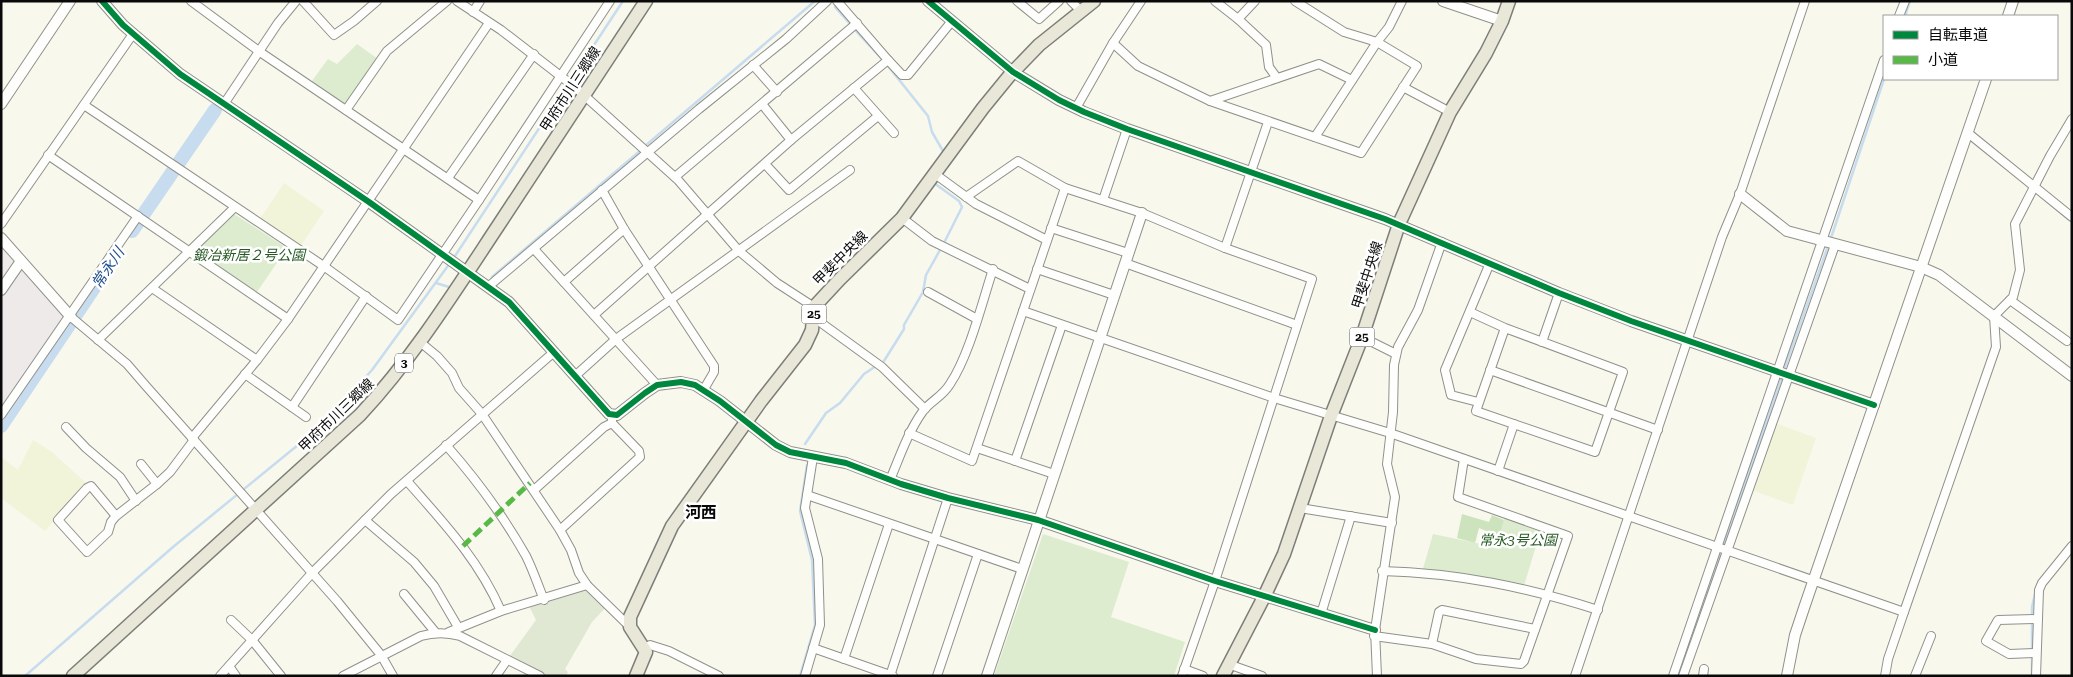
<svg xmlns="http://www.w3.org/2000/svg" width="2073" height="677" font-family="'Roboto Serif','Noto Sans JP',serif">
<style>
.industrial{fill:#efeaea}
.farmland{fill:#f2f4da}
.green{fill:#ddeccf}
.forest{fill:#cde3be}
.cemetery{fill:#e0e8d3}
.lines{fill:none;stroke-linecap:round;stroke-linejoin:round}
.stream{stroke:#c7dcee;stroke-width:2.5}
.river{stroke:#c7dcee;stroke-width:14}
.minor-casing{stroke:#91918c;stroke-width:10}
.tertiary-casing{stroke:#91918c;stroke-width:12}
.primary-casing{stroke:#7e7e79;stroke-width:15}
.minor{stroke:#fefefc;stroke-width:8}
.tertiary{stroke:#fefefc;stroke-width:10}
.primary{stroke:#e9e7d8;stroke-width:12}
.quiet{stroke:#58b947;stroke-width:5;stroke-dasharray:10 5;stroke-linecap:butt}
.cycleway-casing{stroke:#fff;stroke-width:9}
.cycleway{stroke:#00873e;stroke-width:6}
.labels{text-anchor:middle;stroke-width:5;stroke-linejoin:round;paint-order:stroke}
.shield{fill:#fff;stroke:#535353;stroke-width:1}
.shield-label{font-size:12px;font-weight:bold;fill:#090909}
.street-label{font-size:14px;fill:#090909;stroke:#fff}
.park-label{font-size:14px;font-style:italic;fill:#265922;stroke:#fff}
.water-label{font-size:15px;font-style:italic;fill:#214f8d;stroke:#fff}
.quarter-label{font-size:16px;font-weight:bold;fill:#090909;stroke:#fff}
</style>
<rect width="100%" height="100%" fill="#f8f8ed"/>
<!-- industrial -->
<polygon class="industrial" points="1,245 65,319 1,413"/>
<!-- farmland -->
<g class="farmland">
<polygon points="284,183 324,211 300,247 260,219"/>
<polygon points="1775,423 1816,438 1793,505 1751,490"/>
<polygon points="33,440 52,452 86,483 45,531 1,498 1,457 18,470"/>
</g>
<!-- green -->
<g class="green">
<polygon points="357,44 378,59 346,110 309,85 328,59 337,64"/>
<polygon points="234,214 287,248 257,292 196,251"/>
<polygon points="1506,514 1542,526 1523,589 1422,572 1433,534 1495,547"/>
<polygon points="1043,534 1129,562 1111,617 1185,642 1174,676 994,676"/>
</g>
<!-- forest -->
<polygon class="forest" points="1462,514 1489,522 1492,515 1504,520 1496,547 1486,545 1488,537 1484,536 1486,531 1479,528 1475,543 1457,538"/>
<!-- cemetery -->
<polygon class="cemetery" points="587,585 608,605 592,622 565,669 568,672 566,676 540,676 507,660 536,620 528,604"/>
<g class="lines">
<!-- stream -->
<g class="stream">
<polyline points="835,7 851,25"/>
<polyline points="1905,16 1910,1"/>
<polyline points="856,31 882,59"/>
<polyline points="888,66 928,116 932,132 943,151"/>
<polyline points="645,146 815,1"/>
<polyline points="934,183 959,201 962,207 945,241"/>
<polyline points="1830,241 1884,79"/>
<polyline points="453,259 623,1"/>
<polyline points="492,277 641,150"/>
<polyline points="436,283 449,287"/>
<polyline points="884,361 904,329 904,325 923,292 926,275 940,250"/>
<polyline points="1785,367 1828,246"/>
<polyline points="805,444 826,413 840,403 864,374 876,366"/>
<polyline points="1724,543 1781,380"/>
<polyline points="25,676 173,547 320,427 372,370 450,263"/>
<polyline points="800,676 815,625 812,560 800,511 807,465"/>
<polyline points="1679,676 1720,555"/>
<polyline points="2032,676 2032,607 2036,590"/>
</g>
<!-- river -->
<g class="river">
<polyline points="132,231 215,110"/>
<polyline points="1,426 116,255"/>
</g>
<!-- minor casing -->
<g class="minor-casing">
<g id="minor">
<polyline points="191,1 260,52 479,200"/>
<polyline points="303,1 334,35 354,21 377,1"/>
<polyline points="457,1 501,30 576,88 678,180 739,251 777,283 814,307"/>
<polyline points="1017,1 1039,19 1059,1"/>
<polyline points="1071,1 1081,11"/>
<polyline points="1215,1 1238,19 1266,45 1269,67 1277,78"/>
<polyline points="473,12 480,1"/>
<polyline points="1899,16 1905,1"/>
<polyline points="1238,19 1255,1"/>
<polyline points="1113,43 1141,1"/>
<polyline points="888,60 902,75 908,75 952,21"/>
<polyline points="753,65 777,92"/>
<polyline points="1403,87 1450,112"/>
<polyline points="854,88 894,133"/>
<polyline points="1210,101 1319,64 1352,80"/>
<polyline points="224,104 278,23 296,1"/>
<polyline points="762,104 791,140"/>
<polyline points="84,105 325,267 398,320 479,200 610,1"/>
<polyline points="1076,108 1113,43 1138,66 1210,101 1361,153 1417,66 1377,42 1344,32 1295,1"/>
<polyline points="346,110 387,51 447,1"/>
<polyline points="1968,133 2072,217"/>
<polyline points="1315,137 1377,42 1389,27 1402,1"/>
<polyline points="48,155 288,319"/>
<polyline points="765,164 789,190 878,116"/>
<polyline points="935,174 976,204 1047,240"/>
<polyline points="675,177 857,23"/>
<polyline points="448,178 534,54"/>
<polyline points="602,190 624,229 714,366 714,372 704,389"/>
<polyline points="966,197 1018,161 1065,188 1142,213 1225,248 1312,279 1215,581 1182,676"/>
<polyline points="1103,200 1127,129"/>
<polyline points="902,218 932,241 1030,289"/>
<polyline points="1,224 133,34"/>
<polyline points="1051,228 1128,253"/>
<polyline points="1225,248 1268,122"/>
<polyline points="534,249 657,385"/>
<polyline points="1125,263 1297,325"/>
<polyline points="1037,269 1114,295"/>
<polyline points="564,282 624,229"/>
<polyline points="489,286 699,109 786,39 827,1"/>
<polyline points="152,288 257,360"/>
<polyline points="928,292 977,319"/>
<polyline points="2010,300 2067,341"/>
<polyline points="1023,311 1274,398 1390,433 1904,612 1888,659 1885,676"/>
<polyline points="1470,312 1505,328 1623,372 1595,452 1476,411 1505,328"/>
<polyline points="594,315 791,140 888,60 837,1"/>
<polyline points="71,317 127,364 146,386 337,601 381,655 393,676"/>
<polyline points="813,317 882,367 925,409"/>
<polyline points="1362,337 1396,354"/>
<polyline points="98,340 235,207"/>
<polyline points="420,342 437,356 452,373 459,388 482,414 560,530 571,550 579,573 587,585 630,627"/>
<polyline points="1542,342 1559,293"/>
<polyline points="1490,370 1658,430"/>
<polyline points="245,374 306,417"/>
<polyline points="575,376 616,339 850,170"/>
<polyline points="1478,402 1451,395 1445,370 1490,263"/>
<polyline points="292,407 366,296"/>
<polyline points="1,415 138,216"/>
<polyline points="66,427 86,448 120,477 136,501"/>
<polyline points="909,433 972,461 1065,188"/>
<polyline points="192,438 257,360 288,319 489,23"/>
<path d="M446 445C476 479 504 517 526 556 533 570 538 585 544 600"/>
<polyline points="977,448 1054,474"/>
<polyline points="1015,461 1062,325"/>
<polyline points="141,464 157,484"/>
<polyline points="1498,471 1514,424"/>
<path d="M890 480C900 456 908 432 923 411 931 401 943 396 950 384 969 356 982 303 993 269"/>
<path d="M407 481C443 522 479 560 501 611"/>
<polyline points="534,490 604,427 612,423 612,420"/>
<polyline points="807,495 1022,569"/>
<polyline points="1300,508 1392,523"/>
<polyline points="116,516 111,522 108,532 87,552 58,520 87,488 91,486 116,516 157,484 170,472 194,440"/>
<polyline points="365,520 414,562 434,586 458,627"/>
<polyline points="560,530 640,457 639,451 612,423"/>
<path d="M1382 571C1458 573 1526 587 1598 610"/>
<polyline points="404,594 436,633"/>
<polyline points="1904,612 1996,347 1994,316 2013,297 2020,270 2015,224 2050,156 2072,119"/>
<polyline points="1321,614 1351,516"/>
<polyline points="231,620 252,640 281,676"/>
<polyline points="449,632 501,611 587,585"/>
<polyline points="1374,636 1432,644 1476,659 1521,664 1524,661 1568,536 1458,497 1464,459"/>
<polyline points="1432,644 1439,612 1442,610 1535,629"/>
<polyline points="644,648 650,645 669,651 719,676"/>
<polyline points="813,648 893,676"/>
<polyline points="2036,653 2009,654 1986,641 1998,620 2038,619"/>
<polyline points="844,659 889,524"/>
<polyline points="1228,664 1262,676"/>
<polyline points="229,666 236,676"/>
<polyline points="1184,669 1203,676"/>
<polyline points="220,676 312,573 391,494 554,352"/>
<path d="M343 676 421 636C435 632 446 632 460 636L540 676"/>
<polyline points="496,676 507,660"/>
<polyline points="805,676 820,625 818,559 805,508 813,457"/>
<polyline points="890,676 948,498"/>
<polyline points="937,676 978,554"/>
<polyline points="1377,676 1375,630 1395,497 1387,464 1393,412 1394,365 1398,347 1418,310 1442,242"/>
<polyline points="1575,676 1722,237 1740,194 1805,1"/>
<polyline points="1673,676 1884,60"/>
<polyline points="1683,676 1835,245"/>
<polyline points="1703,676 1704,669"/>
<polyline points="1915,676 1931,636"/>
<polyline points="2036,676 2039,590 2042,583 2072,546"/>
</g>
</g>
<!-- tertiary casing -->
<g class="tertiary-casing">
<g id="tertiary">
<polyline points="102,1 123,25 180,74 369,202 509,302 609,414 617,415 645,393 657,385 681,382 695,385 720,401 776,445 790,452 846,463 901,484 948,498 1038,520 1215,581 1375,630"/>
<polyline points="928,1 1013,72 1059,100 1084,112 1127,129 1385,219 1559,293 1631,321 1874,405"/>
<polyline points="1443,1 1502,21"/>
<polyline points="2008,16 2013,1"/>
<polyline points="1,104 70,1"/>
<polyline points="1740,194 1787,231 1921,267 1939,275 2072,376"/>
<polyline points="1,238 71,317"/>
<polyline points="1,290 21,261"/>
<polyline points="987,676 1142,213"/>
<polyline points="1787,676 1795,635 1805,605 1986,79"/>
</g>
</g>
<!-- primary casing -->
<g class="primary-casing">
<g id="primary">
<path d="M73 676 360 415C413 358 455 291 498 226 547 151 596 76 646 1"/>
<polyline points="636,676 646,652 630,627 630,617 672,526 761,401 805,345 812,330 814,307 840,279 902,218 983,108 1010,75 1039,45 1094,1"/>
<polyline points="1223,676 1264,597 1284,554 1331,416 1362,337 1399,224 1450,112 1486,53 1502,21 1509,1"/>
</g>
</g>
<!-- minor -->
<use href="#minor" class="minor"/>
<!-- tertiary -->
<use href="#tertiary" class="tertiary"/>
<!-- primary -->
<use href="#primary" class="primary"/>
<!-- quiet -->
<polyline class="quiet" points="463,546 530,483"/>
<!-- cycleway casing -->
<g class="cycleway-casing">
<g id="cycleway">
<polyline points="102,1 123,25 180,74 369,202 509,302 609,414 617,415 645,393 657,385 681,382 695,385 720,401 776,445 790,452 846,463 901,484 948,498 1038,520 1215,581 1375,630"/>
<polyline points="928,1 1013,72 1059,100 1084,112 1127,129 1385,219 1559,293 1631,321 1874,405"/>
</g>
</g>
<!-- cycleway -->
<use href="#cycleway" class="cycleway"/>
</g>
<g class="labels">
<!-- shield labels -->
<g class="shield">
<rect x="801.5" y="304.5" width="25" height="19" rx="4"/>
<rect x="1349.5" y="327.5" width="25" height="19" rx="4"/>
<rect x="395" y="353.5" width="18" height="19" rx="4"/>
</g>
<g class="shield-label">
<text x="814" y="318">25</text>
<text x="1362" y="341">25</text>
<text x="404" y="367">3</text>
</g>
<!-- street labels -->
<g class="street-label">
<text transform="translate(570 89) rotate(-57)" y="5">甲府市川三郷線</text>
<text transform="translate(840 258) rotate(-45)" y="5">甲斐中央線</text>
<text transform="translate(1367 275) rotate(-72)" y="5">甲斐中央線</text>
<text transform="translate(336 415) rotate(-44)" y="5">甲府市川三郷線</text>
</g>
<!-- park labels -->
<g class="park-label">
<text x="249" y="260">鍛冶新居２号公園</text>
<text x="1518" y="545">常永3号公園</text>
</g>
<!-- water labels -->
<g class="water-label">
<text transform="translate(108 268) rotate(-56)" y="5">常永川</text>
</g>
<!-- quarter labels -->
<g class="quarter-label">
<text x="701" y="518">河西</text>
</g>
</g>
<!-- border -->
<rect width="2073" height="677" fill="none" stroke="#090909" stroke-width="5"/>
<!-- legend -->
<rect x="1883" y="15" width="175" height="65" fill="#ffffff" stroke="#9d9d9d"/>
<rect x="1893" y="31" width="25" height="8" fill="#00873e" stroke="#9d9d9d"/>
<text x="1928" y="40" font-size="15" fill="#090909">自転車道</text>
<rect x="1893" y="56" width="25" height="8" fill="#58b947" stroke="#9d9d9d"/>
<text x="1928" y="65" font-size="15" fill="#090909">小道</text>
</svg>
